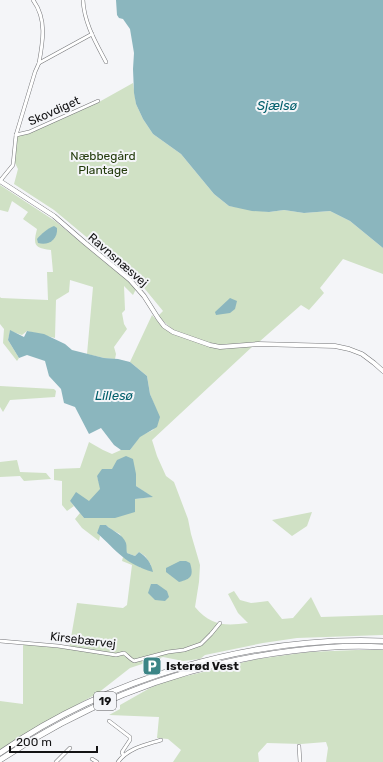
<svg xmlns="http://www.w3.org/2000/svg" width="383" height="762" font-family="Rubik,sans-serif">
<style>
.green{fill:#d0e1c5}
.water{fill:#8bb6be}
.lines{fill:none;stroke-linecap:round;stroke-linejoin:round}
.street-casing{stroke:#747578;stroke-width:4}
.secondary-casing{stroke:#747578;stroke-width:5}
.highway-casing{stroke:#747578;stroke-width:6}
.street{stroke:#fff;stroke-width:3}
.secondary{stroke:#fff;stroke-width:4}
.highway{stroke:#fff;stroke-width:5}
.labels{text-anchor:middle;stroke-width:4;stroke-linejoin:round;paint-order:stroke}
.shield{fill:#f4f5f8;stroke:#565758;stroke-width:1}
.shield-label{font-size:11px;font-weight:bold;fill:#131314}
.street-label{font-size:12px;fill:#131314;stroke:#f4f5f8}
.park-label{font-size:12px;fill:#233b0c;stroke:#f4f5f8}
.poi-label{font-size:12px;font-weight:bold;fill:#131314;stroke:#f4f5f8;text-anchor:start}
.water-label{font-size:13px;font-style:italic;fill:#005e6b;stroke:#f4f5f8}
</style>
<rect width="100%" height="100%" fill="#f4f5f8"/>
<!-- green -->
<g class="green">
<polygon points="133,83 136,104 143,119 153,134 181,154 214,194 229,206 269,212 284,210 304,213 330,211 350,221 383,248 383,274 343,259 320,288 324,293 309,310 301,305 259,342 219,345 210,344 174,331 158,316 163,311 140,283 96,245 54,210 14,184 18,169 12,157 15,135 29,133 99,102"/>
<path d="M0 185 55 221 127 280 136 289 133 295 124 286 125 310 122 313 124 324 127 329 114 347 116 354 115 359 104 358 87 354 93 287 70 280 69 292 56 300 55 338 27 331 22 335 10 331 8 340 19 358 17 361 3 343 4 329 0 324V297L1 298 48 300 47 272H53L51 250C34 248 33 245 37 229L23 219 28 212 12 201 8 212 0 210Z"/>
<path d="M152 315 162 326 172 333 209 346H253L152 440 157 456 166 476 174 482 188 519 191 534 198 558 200 565 199 582 195 607C211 626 225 626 248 623L238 613 228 594 234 591 240 600 251 603 268 601 282 619 293 618 311 597 321 617 383 615V635L297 638 263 643 205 655 200 659 183 661 163 657 130 668 98 693 34 729 0 750V701L23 704V644L69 649 77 603 123 608 127 605 132 565 122 561 123 557 141 568 151 565 145 556 139 552 135 556 127 553 120 534 112 530 106 525 97 532 100 536 99 541 82 528 75 519 80 513 84 518 135 499 152 497 136 486V474L112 469 97 476 101 489 89 502 70 501 74 506 67 511 62 505V481L54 480V469L80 468 89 442 103 450 112 454 121 450H130L140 436 153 430 159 417 150 394 147 376 130 362Z"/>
<polygon points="0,386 54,389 56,391 55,397 10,400 3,412 0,407"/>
<polygon points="17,460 20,472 46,473 51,479 24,481 20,476 0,477 0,462"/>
<polygon points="312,512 307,526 292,536 272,520"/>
<polygon points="356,650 383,650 383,762 326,762 328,748 326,742 301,744 267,743 258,753 259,762 173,762 181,750 168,739 157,738 159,717 109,715 120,709 120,705 150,688 169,680 203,672 257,659 309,652"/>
</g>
<!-- water -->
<g class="water">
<polygon points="116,0 383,0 383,248 350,221 330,211 304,213 284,210 269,212 252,211 229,206 214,194 181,154 153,134 143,119 136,104 134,93 133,69 134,53 130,29 123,19 119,18 117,15"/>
<path d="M54 226 57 228C58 240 48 246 38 243L37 239C41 234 48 228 54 226Z"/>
<polygon points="230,298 237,301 235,309 230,313 216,315 215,312"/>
<polygon points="10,330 24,337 27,331 44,334 65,344 72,350 104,358 118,359 130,362 147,376 150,394 160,417 157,427 140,437 130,450 121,450 114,445 101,428 89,434 75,407 64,403 61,389 49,376 45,361 27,355 19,358 8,340"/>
<polygon points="126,456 133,459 136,474 136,486 153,497 135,499 135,512 115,518 84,518 70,501 76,492 89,501 100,489 97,476 102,469 112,469 117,460"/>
<path d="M100 525H106C112 531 123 534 126 543 127 546 126 550 127 553L135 556 139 552C147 557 151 563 153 572 125 564 117 551 97 533Z"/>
<path d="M180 561H186L190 563C194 576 191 579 179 582L166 572V568Z"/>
<polygon points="151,584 157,584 167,591 169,597 165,601 155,600 148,593"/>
</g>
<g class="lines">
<!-- street casing -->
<g class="street-casing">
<g id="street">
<path d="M33 0C47 19 43 41 39 63"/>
<path d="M83 0C84 23 96 43 106 62"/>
<polyline points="16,135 29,132 98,101"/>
<polyline points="0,181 13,165 16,135 35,72 39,63 92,34"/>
<path d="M0 641 58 646 116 655 124 653C128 656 130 659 134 661L168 652 184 650 201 644 211 634 220 623"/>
<polyline points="109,721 130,737 130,740 122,752 123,755"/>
<polyline points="299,746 300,762"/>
<polyline points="92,759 97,762"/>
<polyline points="56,762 70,748"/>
<path d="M118 762C128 748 145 745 161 740"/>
</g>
</g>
<!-- secondary casing -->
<g class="secondary-casing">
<polyline id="secondary" points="0,181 54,216 84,242 130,280 144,296 158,318 164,326 173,332 210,345 220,347 258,344 335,346 349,349 362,354 374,363 383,371"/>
</g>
<!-- highway casing -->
<g class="highway-casing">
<g id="highway">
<path d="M0 753C108 678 251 636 383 641"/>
<path d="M0 760C90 700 185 664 292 651 322 647 353 645 383 647"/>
</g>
</g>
<!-- street -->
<use href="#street" class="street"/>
<!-- secondary -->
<use href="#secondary" class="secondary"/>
<!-- highway -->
<use href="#highway" class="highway"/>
</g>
<!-- icons -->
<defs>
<g id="parking-square" transform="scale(1)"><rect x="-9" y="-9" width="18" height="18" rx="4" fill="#3c8586" stroke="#f4f5f8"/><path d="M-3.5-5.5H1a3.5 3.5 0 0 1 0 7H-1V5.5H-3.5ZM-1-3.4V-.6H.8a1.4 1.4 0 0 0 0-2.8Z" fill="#fff"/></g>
</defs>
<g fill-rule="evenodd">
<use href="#parking-square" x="152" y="666"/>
</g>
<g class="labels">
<!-- shield labels -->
<rect class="shield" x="94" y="692" width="22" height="18" rx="3"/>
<g class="shield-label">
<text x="105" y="705">19</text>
</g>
<!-- street labels -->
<g class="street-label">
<text transform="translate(54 111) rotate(-24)" y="4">Skovdiget</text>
<text transform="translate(118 260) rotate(41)" y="4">Ravnsnæsvej</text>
<text transform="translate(83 640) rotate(7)" y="4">Kirsebærvej</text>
</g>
<!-- park labels -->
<g class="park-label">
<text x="103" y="160">Næbbegård<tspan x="103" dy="14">Plantage</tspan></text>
</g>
<!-- poi labels -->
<g class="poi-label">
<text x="166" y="670">Isterød Vest</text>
</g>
<!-- water labels -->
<g class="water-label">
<text x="277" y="110">Sjælsø</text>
<text x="114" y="400">Lillesø</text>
</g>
</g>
<!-- scale -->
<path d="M10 746v6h87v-6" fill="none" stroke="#131314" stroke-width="2"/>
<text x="16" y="746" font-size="12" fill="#131314" stroke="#f4f5f8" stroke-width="3" paint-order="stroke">200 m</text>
</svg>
